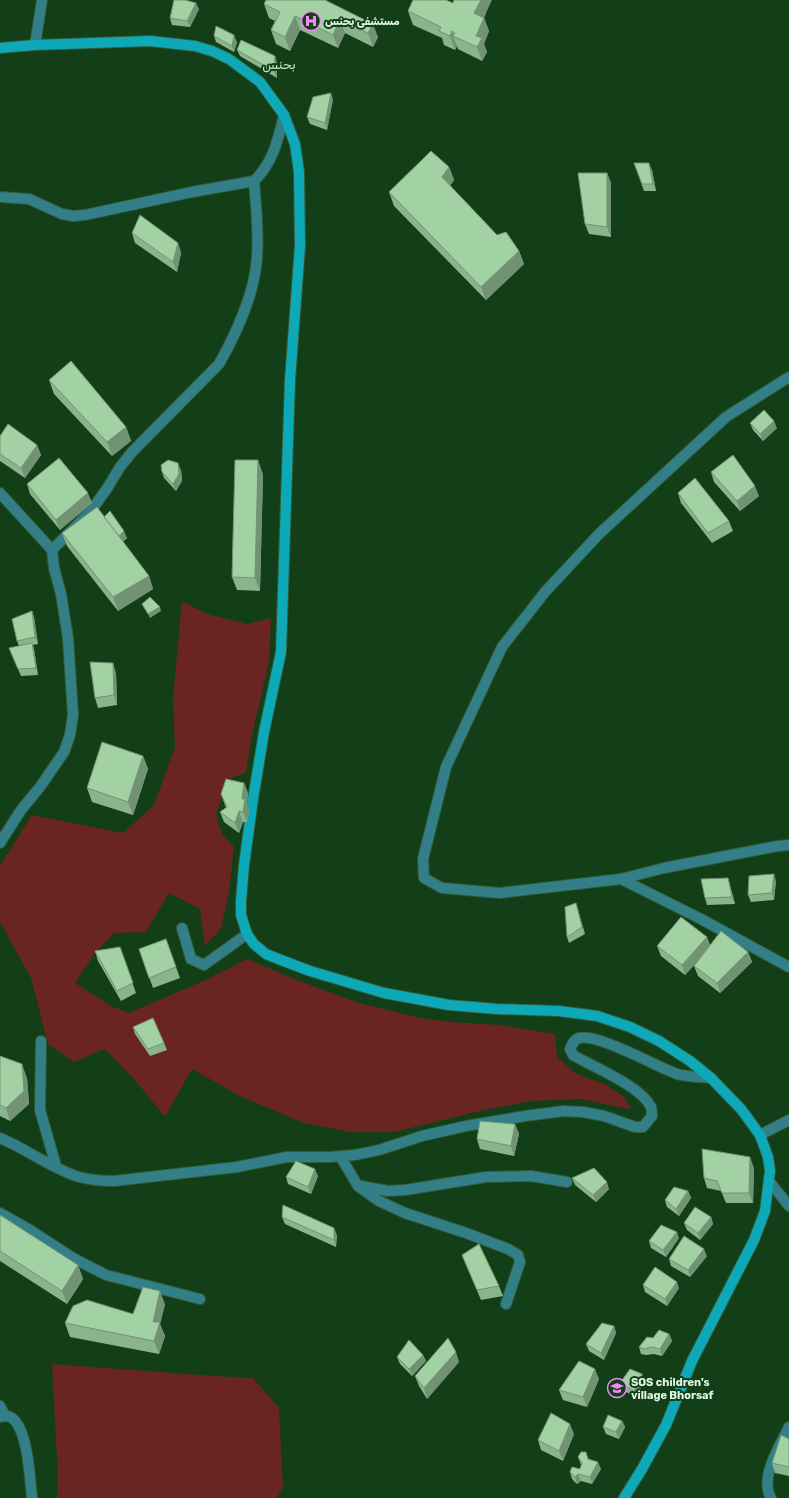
<svg xmlns="http://www.w3.org/2000/svg" width="789" height="1498" font-family="Rubik,Cairo,sans-serif">
<style>
.green{fill:#6b2521}
.lines{fill:none;stroke-linecap:round;stroke-linejoin:round}
.street-casing{stroke:#335c38;stroke-width:12}
.secondary-casing{stroke:#335c38;stroke-width:12}
.street{stroke:#337f88;stroke-width:10}
.secondary{stroke:#0ea9b8;stroke-width:10}
.wall{fill:#8bb48d}
.shaded-wall{fill:#719273}
.building{fill:#a2d1a4;stroke:#719273}
.labels{text-anchor:middle;stroke-width:4;stroke-linejoin:round;paint-order:stroke}
.poi-label{font-size:11px;font-weight:bold;fill:#dff7e0;stroke:#123e18;text-anchor:start}
.quarter-label{font-size:13px;fill:#bfefc1;stroke:#123e18}
</style>
<rect width="100%" height="100%" fill="#123e18"/>
<!-- green -->
<g class="green">
<polygon points="182,601 207,614 247,624 271,618 269,661 252,735 246,772 227,780 216,815 222,834 234,847 229,892 221,928 205,946 200,909 169,893 146,932 114,933 96,952 75,983 111,1006 129,1013 208,979 247,959 302,982 359,1003 420,1018 451,1022 501,1025 555,1034 557,1057 575,1073 604,1084 623,1096 632,1109 623,1108 582,1099 532,1101 484,1110 394,1132 350,1132 304,1123 240,1096 192,1069 165,1117 135,1080 105,1049 74,1062 48,1044 31,978 0,922 0,866 32,815 123,833 154,805 175,747 173,698"/>
<polygon points="52,1364 213,1376 253,1378 279,1408 283,1487 277,1498 57,1498 58,1475"/>
</g>
<g class="lines">
<!-- street casing -->
<g class="street-casing">
<g id="street">
<polyline points="35,45 42,0"/>
<path d="M0 197 29 199 62 214 73 216 85 215 192 192 254 181C273 163 278 140 284 115"/>
<polyline points="789,377 726,417 599,534 545,592 502,647 446,767 423,859 424,878 442,888 500,893 621,879 664,868 778,846 789,845"/>
<polyline points="0,493 52,550"/>
<path d="M0 843 21 810 40 787 64 752 70 735 73 715 68 638 61 594 54 568 52 550 91 511 108 487 120 467 133 451 219 364C236 334 255 292 257 257 259 232 256 206 254 181"/>
<polyline points="621,879 701,919 789,967"/>
<polyline points="182,928 191,959 204,965 247,934"/>
<polyline points="41,1041 40,1110 56,1166"/>
<polyline points="760,1135 789,1120"/>
<path d="M0 1138C27 1149 52 1169 79 1177 91 1180 102 1181 114 1181L237 1167 287 1157H330L355 1155 379 1150 422 1136 466 1126 525 1116 564 1111 583 1112 604 1116 635 1127H643L652 1116C652 1113 652 1110 651 1107 641 1086 593 1067 573 1055L570 1049C572 1044 574 1039 580 1038 597 1033 657 1067 677 1074 687 1077 700 1077 711 1078"/>
<polyline points="340,1156 358,1186 379,1201 405,1213 466,1233 508,1249 518,1255 520,1262 506,1304"/>
<polyline points="769,1181 789,1206"/>
<polyline points="361,1186 388,1191 405,1190 486,1177 531,1176 567,1182"/>
<polyline points="0,1213 30,1230 73,1258 106,1275 200,1299"/>
<polyline points="0,1406 5,1416"/>
<path d="M0 1417C4 1416 8 1415 12 1418 28 1430 30 1479 32 1498"/>
<path d="M771 1498C759 1478 780 1445 789 1427"/>
</g>
</g>
<!-- secondary casing -->
<g class="secondary-casing">
<polyline id="secondary" points="0,48 35,45 150,41 195,46 212,51 229,59 260,82 284,115 295,144 299,172 300,246 290,380 281,652 264,732 253,799 244,865 241,901 241,915 247,934 254,944 266,954 281,960 310,971 384,993 449,1005 497,1009 559,1011 597,1016 630,1027 659,1041 690,1061 711,1078 741,1109 760,1135 768,1157 770,1171 765,1211 754,1240 692,1361 666,1425 642,1469 624,1498"/>
</g>
<!-- street -->
<use href="#street" class="street"/>
<!-- secondary -->
<use href="#secondary" class="secondary"/>
</g>
<!-- wall -->
<g class="wall">
<polygon points="325,0 378,37 373,47 345,33 338,48 300,30 290,51 276,44 271,30 275,21 269,18 264,4"/>
<polygon points="454,0 491,0 484,18 489,31 484,44 487,52 482,61 458,49 457,46 455,50 444,45 442,38 413,25 408,11 453,3"/>
<polygon points="199,9 190,27 172,25 170,18"/>
<polygon points="214,36 237,42 234,52 216,42"/>
<polygon points="237,50 277,63 277,78 240,56"/>
<polygon points="333,99 327,130 310,124 307,117"/>
<polygon points="634,163 652,170 656,191 644,191"/>
<polygon points="449,167 454,180 450,186 497,235 519,251 524,264 486,300 394,206 389,192"/>
<polygon points="607,173 611,183 611,237 589,234 585,224"/>
<polygon points="132,233 178,243 181,253 177,272 135,243"/>
<polygon points="49,380 126,427 131,441 112,456 54,394"/>
<polygon points="750,423 777,428 763,441 753,430"/>
<polygon points="0,436 37,445 41,455 25,478 0,461"/>
<polygon points="181,470 182,481 176,491 164,478 162,472"/>
<polygon points="711,472 759,496 740,511 714,482"/>
<polygon points="263,474 260,591 237,590 232,577"/>
<polygon points="27,484 92,503 60,530 30,494"/>
<polygon points="678,493 729,521 733,531 712,543 681,503"/>
<polygon points="104,517 127,538 123,542 149,576 153,589 118,611 67,546 62,533"/>
<polygon points="32,611 34,617 38,644 33,645 34,649 38,675 21,676 9,648 19,646 17,641"/>
<polygon points="116,673 117,705 98,708 95,698"/>
<polygon points="143,756 148,769 133,815 92,802 87,788"/>
<polygon points="244,783 248,793 247,802 249,809 247,822 243,822 239,833 224,822 220,812 226,808 221,794"/>
<polygon points="728,878 730,885 735,904 707,905 705,898"/>
<polygon points="776,881 774,900 751,902 748,895"/>
<polygon points="578,910 585,934 569,943 567,937"/>
<polygon points="707,937 710,945 748,952 752,962 720,993 698,976 694,966 698,961 685,975 661,956 657,946"/>
<polygon points="166,939 180,978 153,988 139,949"/>
<polygon points="120,947 136,993 121,1001 98,961 95,951"/>
<polygon points="133,1027 164,1043 167,1050 150,1056 135,1034"/>
<polygon points="0,1056 27,1078 29,1104 10,1121 0,1116"/>
<polygon points="515,1124 519,1134 514,1156 480,1149 477,1139"/>
<polygon points="754,1168 753,1203 726,1203 721,1191 707,1188 704,1178"/>
<polygon points="318,1176 311,1194 288,1184 286,1177"/>
<polygon points="572,1178 609,1189 596,1202 575,1185"/>
<polygon points="688,1191 691,1198 679,1216 667,1207 665,1200"/>
<polygon points="0,1215 78,1265 83,1279 67,1304 0,1261"/>
<polygon points="282,1217 337,1235 336,1247 285,1224"/>
<polygon points="711,1217 713,1224 700,1240 687,1230 684,1223"/>
<polygon points="679,1238 666,1257 651,1248 649,1241"/>
<polygon points="462,1255 499,1286 503,1296 481,1300"/>
<polygon points="707,1256 690,1277 671,1266 669,1259"/>
<polygon points="643,1285 679,1288 667,1306 645,1292"/>
<polygon points="165,1304 160,1324 165,1336 159,1354 70,1337 65,1323 133,1314"/>
<polygon points="614,1326 616,1333 604,1360 589,1351 586,1344"/>
<polygon points="669,1334 672,1341 662,1356 654,1354 646,1355 641,1354 639,1347 653,1338"/>
<polygon points="423,1355 426,1361 412,1376 400,1364 397,1357"/>
<polygon points="459,1362 427,1399 419,1386 415,1376"/>
<polygon points="642,1374 644,1381 636,1398 623,1390 620,1383"/>
<polygon points="599,1379 587,1407 563,1400 559,1390"/>
<polygon points="622,1421 625,1427 619,1439 606,1434 603,1427"/>
<polygon points="574,1434 563,1461 541,1450 538,1440"/>
<polygon points="789,1439 789,1476 775,1473 772,1463"/>
<polygon points="578,1457 589,1459 601,1469 592,1484 581,1481 577,1484 572,1479 570,1472 580,1469 581,1465"/>
</g>
<!-- shaded-wall -->
<g class="shaded-wall">
<polygon points="481,0 492,0 479,27 474,13"/>
<polygon points="196,3 199,9 190,27 187,21"/>
<polygon points="295,16 300,30 290,51 285,37"/>
<polygon points="484,18 489,31 484,44 487,52 482,61 477,47 476,36"/>
<polygon points="340,19 345,33 338,48 333,35"/>
<polygon points="373,24 378,37 373,47 368,33"/>
<polygon points="452,31 454,36 453,36 457,46 455,50 450,36"/>
<polygon points="234,35 237,42 234,52 232,46"/>
<polygon points="275,56 277,63 277,78 274,71"/>
<polygon points="331,93 333,99 327,130 325,123"/>
<polygon points="649,163 652,170 656,191 653,184"/>
<polygon points="449,167 454,180 447,190 442,177"/>
<polygon points="607,173 611,183 611,237 607,227"/>
<polygon points="178,243 181,253 177,272 173,262"/>
<polygon points="519,251 524,264 486,300 481,287"/>
<polygon points="774,421 777,428 763,441 760,434"/>
<polygon points="126,427 131,441 112,456 107,442"/>
<polygon points="37,445 41,455 25,478 21,468"/>
<polygon points="258,460 263,474 260,591 255,578"/>
<polygon points="178,463 181,470 182,481 176,491 173,484"/>
<polygon points="755,486 759,496 740,511 737,501"/>
<polygon points="88,493 92,503 60,530 56,520"/>
<polygon points="124,531 127,538 121,543 118,537"/>
<polygon points="149,576 153,589 118,611 113,597"/>
<polygon points="160,607 161,611 150,618 148,614"/>
<polygon points="32,611 34,617 38,644 35,637"/>
<polygon points="32,643 34,649 38,675 36,668"/>
<polygon points="113,663 116,673 117,705 114,695"/>
<polygon points="143,756 148,769 133,815 128,802"/>
<polygon points="244,783 248,793 247,802 249,809 247,822 243,812 242,799"/>
<polygon points="239,811 243,822 239,833 235,823"/>
<polygon points="774,874 776,881 774,900 772,893"/>
<polygon points="728,878 730,885 735,904 732,897"/>
<polygon points="576,903 578,910 585,934 582,927"/>
<polygon points="707,937 710,947 685,975 682,965"/>
<polygon points="748,952 752,962 720,993 717,983"/>
<polygon points="22,1064 27,1078 29,1104 10,1121 6,1108"/>
<polygon points="515,1124 519,1134 514,1156 511,1146"/>
<polygon points="750,1157 754,1168 753,1203 749,1193"/>
<polygon points="315,1169 318,1176 311,1194 308,1187"/>
<polygon points="607,1182 609,1189 596,1202 593,1195"/>
<polygon points="688,1191 691,1198 679,1216 676,1209"/>
<polygon points="711,1217 713,1224 700,1240 698,1233"/>
<polygon points="334,1228 337,1235 336,1247 334,1240"/>
<polygon points="677,1232 679,1238 666,1257 663,1250"/>
<polygon points="704,1249 707,1256 690,1277 688,1270"/>
<polygon points="78,1265 83,1279 67,1304 62,1291"/>
<polygon points="677,1282 679,1288 667,1306 665,1299"/>
<polygon points="160,1291 165,1304 160,1324 165,1336 159,1354 154,1341 153,1322"/>
<polygon points="614,1326 616,1333 604,1360 601,1353"/>
<polygon points="669,1334 672,1341 662,1356 660,1349"/>
<polygon points="456,1352 459,1362 427,1399 424,1388"/>
<polygon points="423,1355 426,1361 412,1376 409,1369"/>
<polygon points="595,1369 599,1379 587,1407 583,1397"/>
<polygon points="642,1374 644,1381 636,1398 634,1391"/>
<polygon points="622,1421 625,1427 619,1439 616,1432"/>
<polygon points="570,1424 574,1434 563,1461 559,1451"/>
<polygon points="598,1462 601,1469 592,1484 590,1477"/>
<polygon points="578,1474 581,1481 577,1484 575,1477"/>
</g>
<!-- building -->
<g class="building">
<polygon points="174,0 185,0 196,3 187,21 170,18"/>
<polygon points="266,0 325,0 373,24 368,33 340,19 333,35 295,16 285,37 271,30 280,12 264,4"/>
<polygon points="413,0 446,0 453,3 454,0 481,0 474,13 484,18 476,36 482,38 477,47 453,36 455,33 452,31 450,36 439,31 441,27 408,11"/>
<polygon points="216,26 234,35 232,46 214,36"/>
<polygon points="241,40 275,56 274,71 237,50"/>
<polygon points="331,93 325,123 307,117 313,97"/>
<polygon points="431,151 449,167 442,177 497,235 506,232 519,251 481,287 389,192"/>
<polygon points="634,163 649,163 653,184 642,184"/>
<polygon points="578,173 607,173 607,227 585,224"/>
<polygon points="140,215 178,243 173,262 132,233"/>
<polygon points="71,361 126,427 107,442 49,380"/>
<polygon points="764,410 774,421 760,434 750,423"/>
<polygon points="8,424 37,445 21,468 0,454 0,436"/>
<polygon points="733,455 755,486 737,501 711,472"/>
<polygon points="59,458 88,493 56,520 27,484"/>
<polygon points="168,460 178,463 179,474 173,484 162,472 161,465"/>
<polygon points="235,460 258,460 255,578 232,577"/>
<polygon points="695,478 729,521 708,533 678,493"/>
<polygon points="97,507 149,576 113,597 62,533"/>
<polygon points="110,511 124,531 119,536 104,517"/>
<polygon points="150,597 160,607 148,614 142,604"/>
<polygon points="32,611 35,637 17,641 12,619"/>
<polygon points="32,643 36,668 18,669 9,648"/>
<polygon points="90,662 113,663 114,695 95,698"/>
<polygon points="102,742 143,756 128,802 87,788"/>
<polygon points="226,779 244,783 242,799 245,799 243,812 239,811 235,823 220,812 227,807 221,794"/>
<polygon points="774,874 772,893 748,895 749,876"/>
<polygon points="728,878 732,897 705,898 701,879"/>
<polygon points="576,903 582,927 567,937 565,907"/>
<polygon points="681,917 707,937 682,965 657,946"/>
<polygon points="721,931 748,952 717,983 694,966"/>
<polygon points="166,939 176,967 149,978 139,949"/>
<polygon points="120,947 133,983 117,991 95,951"/>
<polygon points="153,1018 164,1043 148,1049 133,1027"/>
<polygon points="0,1056 22,1064 24,1091 6,1108 0,1105"/>
<polygon points="480,1121 515,1124 511,1146 477,1139"/>
<polygon points="702,1149 750,1157 749,1193 722,1193 717,1181 704,1178"/>
<polygon points="296,1161 315,1169 308,1187 286,1177"/>
<polygon points="594,1168 607,1182 593,1195 572,1178"/>
<polygon points="674,1187 688,1191 676,1209 665,1200"/>
<polygon points="283,1205 334,1228 334,1240 282,1217"/>
<polygon points="695,1207 711,1217 698,1233 684,1223"/>
<polygon points="0,1215 78,1265 62,1291 0,1251"/>
<polygon points="661,1225 677,1232 663,1250 649,1241"/>
<polygon points="684,1236 704,1249 688,1270 669,1259"/>
<polygon points="479,1244 499,1286 477,1290 462,1255"/>
<polygon points="655,1267 677,1282 665,1299 643,1285"/>
<polygon points="143,1287 160,1291 153,1322 160,1322 154,1341 65,1323 73,1306 87,1300 133,1314"/>
<polygon points="602,1323 614,1326 601,1353 586,1344"/>
<polygon points="659,1330 669,1334 660,1349 651,1347 644,1349 639,1347 647,1337 653,1338"/>
<polygon points="448,1338 456,1352 424,1388 415,1376"/>
<polygon points="409,1340 423,1355 409,1369 397,1357"/>
<polygon points="579,1361 595,1369 583,1397 559,1390"/>
<polygon points="630,1369 642,1374 634,1391 620,1383"/>
<polygon points="551,1413 570,1424 559,1451 538,1440"/>
<polygon points="608,1415 622,1421 616,1432 603,1427"/>
<polygon points="781,1435 789,1439 789,1467 772,1463"/>
<polygon points="581,1452 586,1452 588,1459 598,1462 590,1477 578,1474 575,1477 570,1472 572,1467 580,1469 582,1463 578,1457"/>
</g>
<!-- icons -->
<defs>
<g id="hospital-ring" transform="scale(1)"><circle r="9.5" fill="#123e18" stroke="#f18af4" stroke-width="1.5"/><path d="M-5-5h3v3.5h4V-5h3V5h-3V1.5h-4V5h-3Z" fill="#f18af4"/></g>
<g id="school-ring" transform="scale(1)"><circle r="9.5" fill="#123e18" stroke="#f18af4" stroke-width="1.5"/><path d="M0-5L7-2L0 1L-7-2ZM-4 1L0 2.5L4 1V4Q0 6-4 4Z" fill="#f18af4"/></g>
</defs>
<g fill-rule="evenodd">
<use href="#hospital-ring" x="311" y="21"/>
<use href="#school-ring" x="617" y="1388"/>
</g>
<g class="labels">
<!-- poi labels -->
<g class="poi-label">
<text x="325" y="25">مستشفى بحنس</text>
<text x="631" y="1386">SOS children's<tspan x="631" dy="13">village Bhorsaf</tspan></text>
</g>
<!-- quarter labels -->
<g class="quarter-label">
<text x="279" y="69">بحنس</text>
</g>
</g>
</svg>
